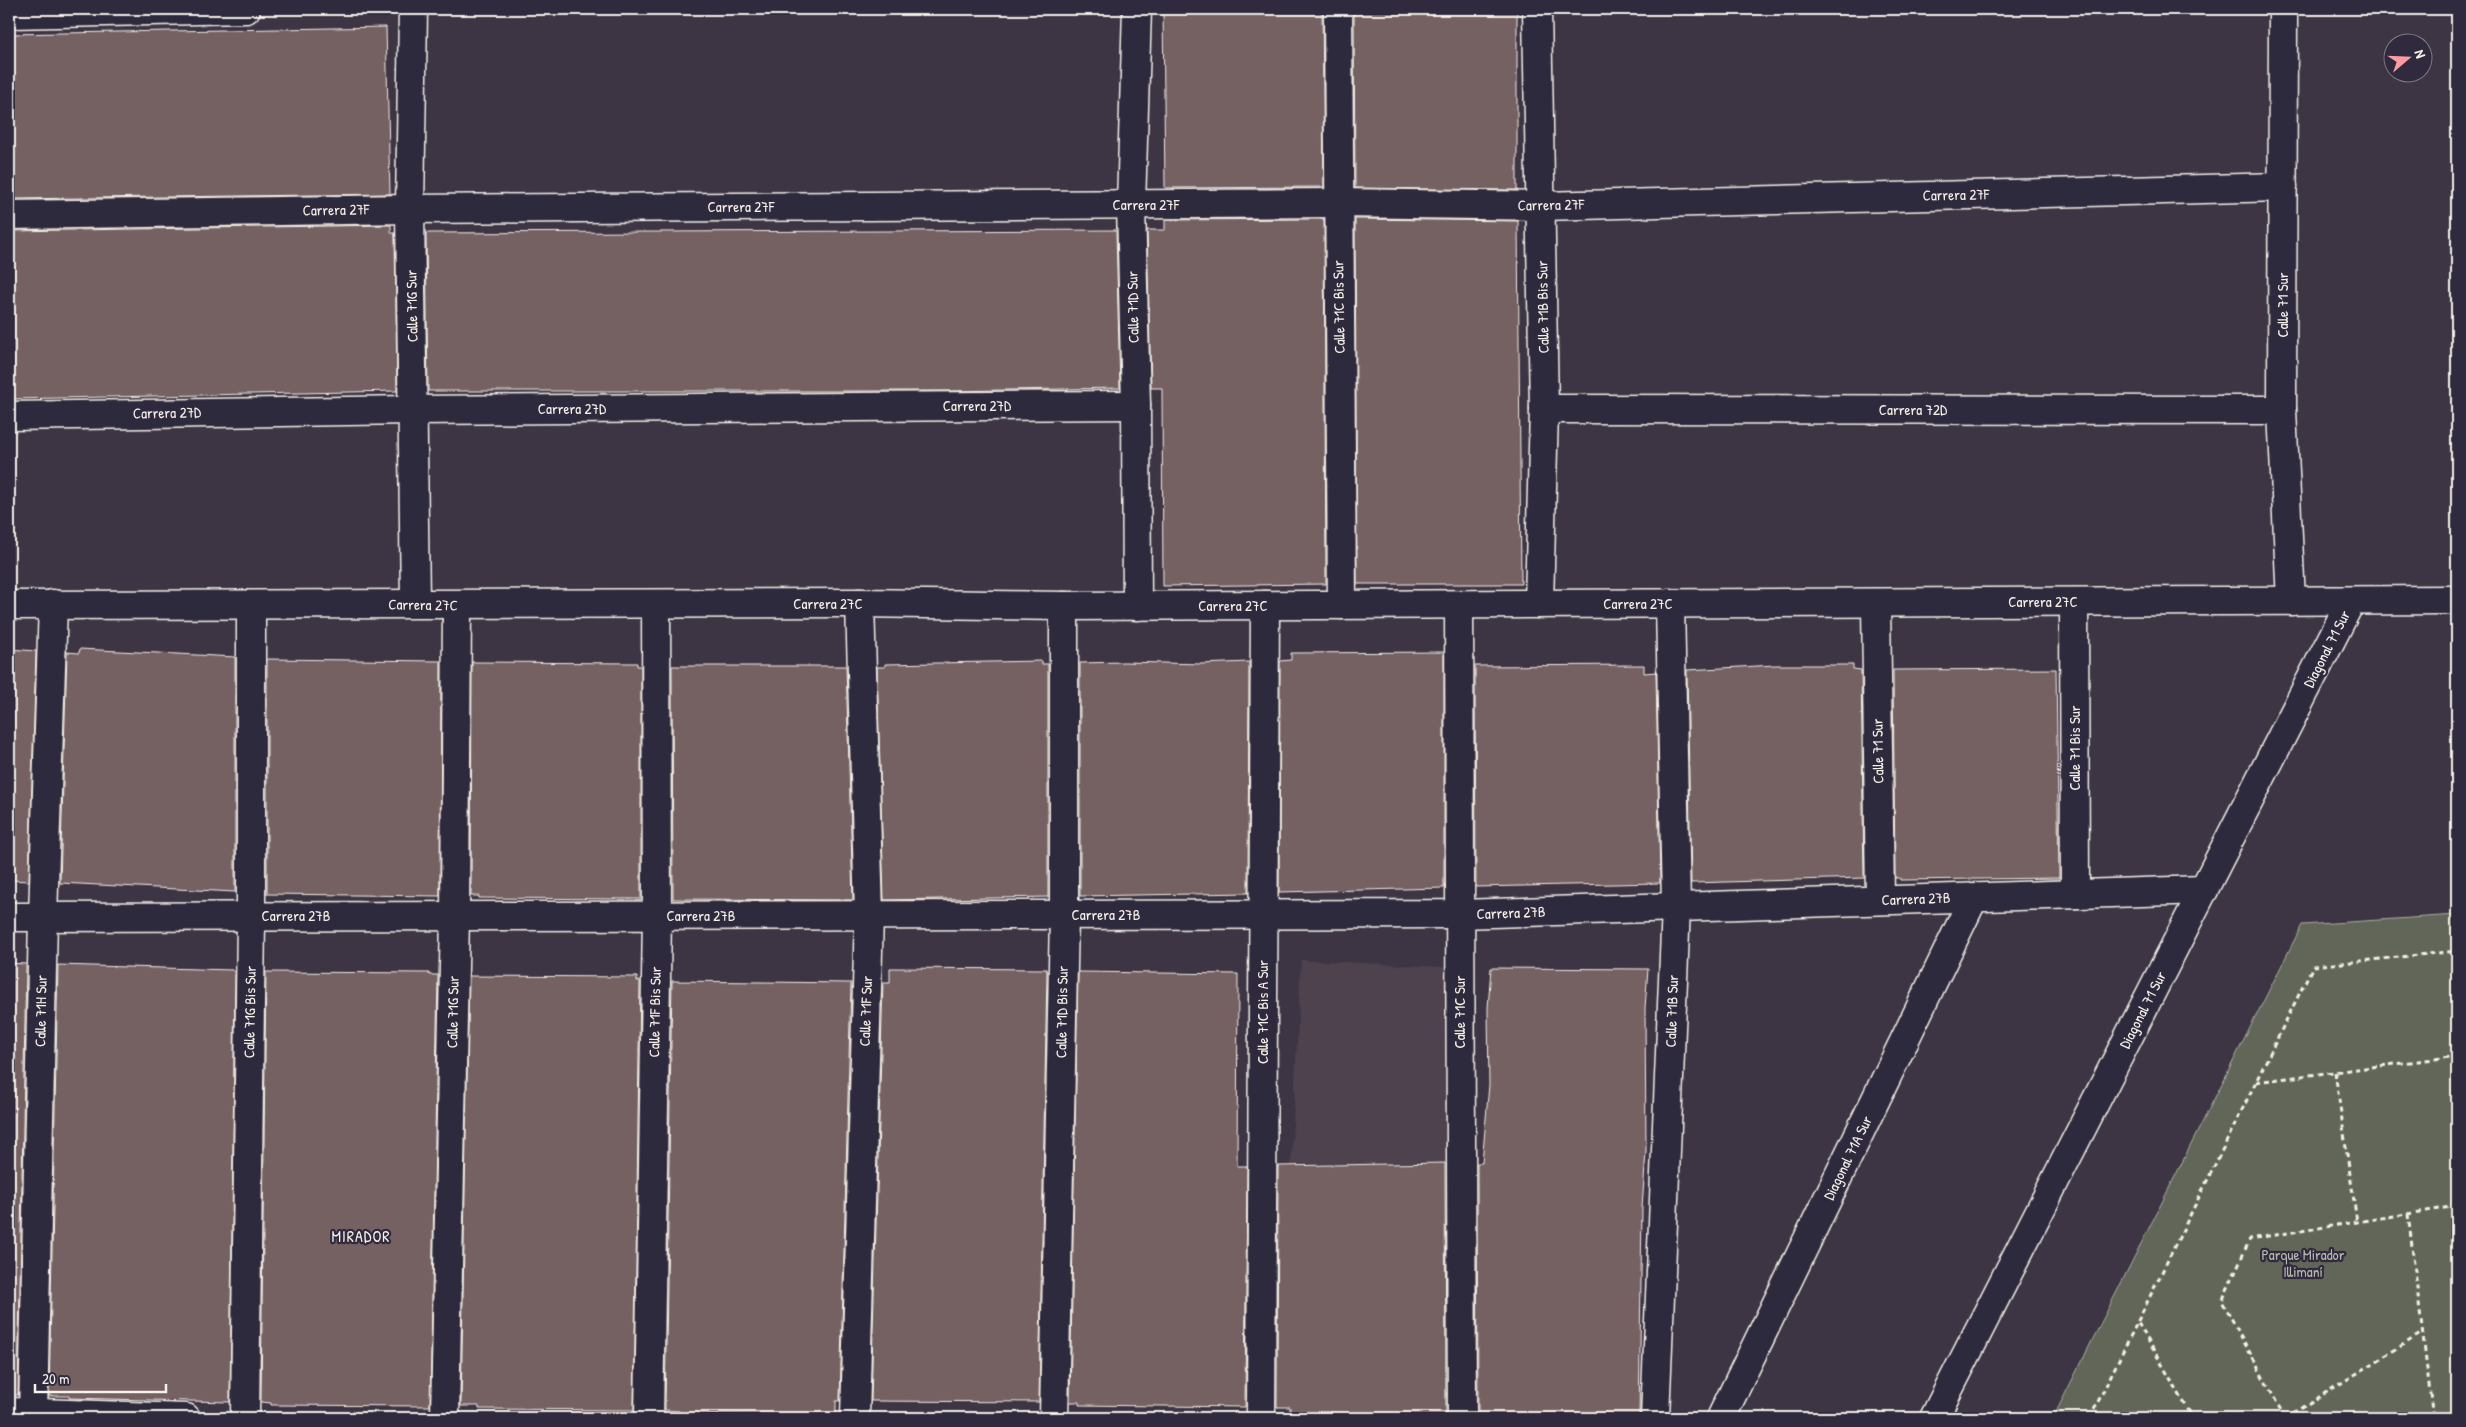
<svg xmlns="http://www.w3.org/2000/svg" width="2466" height="1427" font-family="'Patrick Hand',sans-serif">
<style>
.built{fill:#4e424d}
.green{fill:#626658;stroke:#abaca0}
.building{fill:#756162;stroke:#f4f1e8}
.lines{fill:none;stroke-linecap:round;stroke-linejoin:round}
.minor-casing{stroke:#f4f1e8;stroke-width:31}
.tertiary-casing{stroke:#f4f1e8;stroke-width:31}
.path{stroke:#f4f1e8;stroke-width:3;stroke-dasharray:5 4;stroke-linecap:butt}
.minor{stroke:#2f2a3d;stroke-width:28}
.tertiary{stroke:#2f2a3d;stroke-width:28}
.labels{text-anchor:middle;stroke-width:4.5;stroke-linejoin:round;paint-order:stroke}
.street-label{font-size:15px;fill:#f4f1e8;stroke:#2f2a3d}
.park-label{font-size:15px;fill:#bab9ae;stroke:#2f2a3d}
.neighbourhood-label{font-size:16px;letter-spacing:1px;fill:#f4f1e8;stroke:#2f2a3d}
</style>
<rect width="100%" height="100%" fill="#3d3544"/>
<filter id="ink" filterUnits="userSpaceOnUse"><feTurbulence type="fractalNoise" baseFrequency=".02" numOctaves="2"/><feDisplacementMap in="SourceGraphic" scale="10" xChannelSelector="R" yChannelSelector="G"/><feConvolveMatrix kernelMatrix="1 2 1 2 8 2 1 2 1" color-interpolation-filters="sRGB"/></filter>
<g filter="url(#ink)">
<!-- built -->
<polygon class="built" points="1301,960 1446,967 1450,1163 1291,1165"/>
<!-- green -->
<polygon class="green" points="2457,915 2457,1418 2053,1418 2302,925"/>
<!-- building -->
<g class="building">
<polygon points="1163,9 1322,9 1324,187 1165,188"/>
<polygon points="1354,9 1517,9 1517,190 1355,188"/>
<polygon points="386,27 390,194 9,199 9,34"/>
<polygon points="1324,219 1326,584 1163,586 1162,388 1151,388 1147,230 1165,230 1165,220"/>
<polygon points="1355,219 1518,221 1521,584 1357,584"/>
<polygon points="391,225 391,233 395,233 397,391 9,399 9,231"/>
<polygon points="1116,230 1120,388 948,391 428,391 426,233"/>
<polygon points="9,649 36,651 29,881 9,880"/>
<polygon points="80,649 235,657 235,892 60,883 67,652 79,653"/>
<polygon points="1444,652 1444,888 1279,892 1280,661 1291,660 1291,653"/>
<polygon points="267,659 441,661 440,896 267,894"/>
<polygon points="1042,661 1042,664 1048,664 1048,897 884,900 877,667 885,667 885,664"/>
<polygon points="472,662 637,663 637,666 641,666 641,899 479,898 479,896 471,896"/>
<polygon points="1124,662 1202,664 1249,662 1248,893 1080,896 1080,663"/>
<polygon points="1644,665 1644,673 1656,672 1660,883 1476,887 1475,666"/>
<polygon points="1775,665 1853,665 1853,669 1861,670 1864,878 1691,883 1687,670"/>
<polygon points="672,666 846,666 853,900 673,899"/>
<polygon points="2056,669 2059,878 1900,880 1900,878 1895,878 1893,670"/>
<polygon points="9,963 26,964 18,1395 9,1395"/>
<polygon points="58,965 232,970 235,972 230,1402 69,1398 69,1396 49,1396"/>
<polygon points="890,968 1046,969 1047,972 1039,1402 871,1401 883,983 890,983"/>
<polygon points="1491,968 1648,969 1645,1008 1646,1152 1642,1208 1639,1418 1478,1418 1477,1163 1482,1163 1489,1085 1488,1008"/>
<polygon points="266,972 429,973 429,975 438,975 430,1406 271,1405 271,1403 261,1402"/>
<polygon points="1078,972 1238,974 1237,1166 1247,1166 1245,1407 1079,1405 1079,1402 1070,1402"/>
<polygon points="469,976 637,977 637,981 640,981 634,1410 479,1409 479,1406 461,1406"/>
<polygon points="672,981 851,983 840,1401 836,1401 836,1416 679,1414 679,1411 665,1410"/>
<polygon points="1445,1163 1446,1418 1290,1418 1290,1407 1277,1407 1278,1166"/>
</g>
<g class="lines">
<!-- minor casing -->
<g class="minor-casing">
<g id="minor">
<polyline points="413,9 410,209 415,603"/>
<polyline points="1137,9 1131,205 1136,405 1137,606"/>
<polyline points="1338,9 1342,605"/>
<polyline points="1537,9 1544,409 1539,604"/>
<polyline points="2283,9 2282,410 2291,601"/>
<polyline points="9,14 246,9"/>
<polyline points="9,215 410,209 1338,203 1541,206 2283,187"/>
<polyline points="1544,409 2282,410"/>
<polyline points="9,416 413,410 1136,405"/>
<polyline points="2074,602 2075,894"/>
<polyline points="1876,603 1880,900"/>
<polyline points="9,605 860,603 1064,606 2457,600"/>
<polyline points="1459,605 1462,1418"/>
<polyline points="9,1412 186,1418"/>
<polyline points="33,1418 43,917 53,604"/>
<polyline points="245,1418 251,917 251,605"/>
<polyline points="445,1418 455,916 457,606"/>
<polyline points="649,1418 657,916 656,605"/>
<polyline points="855,1418 869,915 860,603"/>
<polyline points="1054,1418 1064,915 1064,606"/>
<polyline points="1261,1418 1265,605"/>
<polyline points="1655,1418 1676,907 1670,603"/>
<polyline points="1721,1418 1974,897"/>
<polyline points="1934,1418 2351,601"/>
</g>
</g>
<!-- tertiary casing -->
<g class="tertiary-casing">
<polyline id="tertiary" points="9,917 1460,914 2204,890"/>
</g>
<!-- path -->
<g class="path">
<polyline points="2335,1072 2357,1222"/>
<polyline points="2256,1082 2457,1056"/>
<polyline points="2408,1214 2433,1418"/>
<polyline points="2138,1323 2193,1418"/>
<polyline points="2090,1418 2313,966 2457,951"/>
<polyline points="2285,1418 2222,1301 2250,1239 2457,1206"/>
<polyline points="2285,1418 2422,1333"/>
</g>
<!-- minor -->
<use href="#minor" class="minor"/>
<!-- tertiary -->
<use href="#tertiary" class="tertiary"/>
</g>
</g>
<g class="labels">
<!-- street labels -->
<g class="street-label">
<text transform="translate(1956 195) rotate(-1)" y="5">Carrera 27F</text>
<text x="1146" y="210">Carrera 27F</text>
<text transform="translate(1551 205) rotate(-1)" y="5">Carrera 27F</text>
<text x="741" y="212">Carrera 27F</text>
<text transform="translate(336 210) rotate(-1)" y="5">Carrera 27F</text>
<text transform="translate(2283 305) rotate(-90)" y="5">Calle 71 Sur</text>
<text transform="translate(412 306) rotate(-91)" y="5">Calle 71G Sur</text>
<text transform="translate(1133 307) rotate(-91)" y="5">Calle 71D Sur</text>
<text transform="translate(1339 307) rotate(-91)" y="5">Calle 71C Bis Sur</text>
<text transform="translate(1543 307) rotate(-91)" y="5">Calle 71B Bis Sur</text>
<text x="977" y="411">Carrera 27D</text>
<text x="572" y="414">Carrera 27D</text>
<text x="1913" y="415">Carrera 72D</text>
<text transform="translate(167 413) rotate(-1)" y="5">Carrera 27D</text>
<text x="2043" y="607">Carrera 27C</text>
<text x="828" y="609">Carrera 27C</text>
<text x="1638" y="609">Carrera 27C</text>
<text transform="translate(423 605) rotate(1)" y="5">Carrera 27C</text>
<text x="1233" y="611">Carrera 27C</text>
<text transform="translate(2327 649) rotate(-63)" y="5">Diagonal 71 Sur</text>
<text transform="translate(2075 748) rotate(-90)" y="5">Calle 71 Bis Sur</text>
<text transform="translate(1878 751) rotate(-91)" y="5">Calle 71 Sur</text>
<text transform="translate(1916 899) rotate(-2)" y="5">Carrera 27B</text>
<text transform="translate(1511 913) rotate(-2)" y="5">Carrera 27B</text>
<text x="1106" y="920">Carrera 27B</text>
<text x="296" y="921">Carrera 27B</text>
<text x="701" y="921">Carrera 27B</text>
<text transform="translate(2143 1010) rotate(-63)" y="5">Diagonal 71 Sur</text>
<text transform="translate(41 1011) rotate(-89)" y="5">Calle 71H Sur</text>
<text transform="translate(866 1011) rotate(-88)" y="5">Calle 71F Sur</text>
<text transform="translate(1672 1011) rotate(-88)" y="5">Calle 71B Sur</text>
<text transform="translate(250 1012) rotate(-89)" y="5">Calle 71G Bis Sur</text>
<text transform="translate(453 1012) rotate(-89)" y="5">Calle 71G Sur</text>
<text transform="translate(655 1012) rotate(-89)" y="5">Calle 71F Bis Sur</text>
<text transform="translate(1062 1012) rotate(-89)" y="5">Calle 71D Bis Sur</text>
<text transform="translate(1263 1012) rotate(-90)" y="5">Calle 71C Bis A Sur</text>
<text transform="translate(1460 1012) rotate(-90)" y="5">Calle 71C Sur</text>
<text transform="translate(1848 1158) rotate(-64)" y="5">Diagonal 71A Sur</text>
</g>
<!-- park labels -->
<g class="park-label">
<text x="2303" y="1260">Parque Mirador<tspan x="2303" dy="17">Illimaní</tspan></text>
</g>
<!-- neighbourhood labels -->
<g class="neighbourhood-label">
<text x="361" y="1242">MIRADOR</text>
</g>
</g>
<!-- margin -->
<rect width="2466" height="1427" fill="none" stroke="#2f2a3d" stroke-width="30"/>
<rect x="15" y="15" width="2436" height="1397" fill="none" stroke="#f4f1e8" stroke-width="2" filter="url(#ink)"/>
<!-- north arrow -->
<g transform="translate(2408 58) rotate(71)"><circle r="24" fill="#2f2a3d" stroke="#7e7a81"/>
<path d="M0-4L9 19L0 12L-9 19Z" fill="#ff9aa2"/>
<text y="-8" font-size="14" font-weight="bold" text-anchor="middle" fill="#f4f1e8">N</text>
</g>
<!-- scale -->
<path d="M35 1384v8h131v-8" fill="none" stroke="#f4f1e8" stroke-width="2.5"/>
<text x="42" y="1384" font-size="15" fill="#f4f1e8" stroke="#2f2a3d" stroke-width="4" paint-order="stroke">20 m</text>
</svg>
